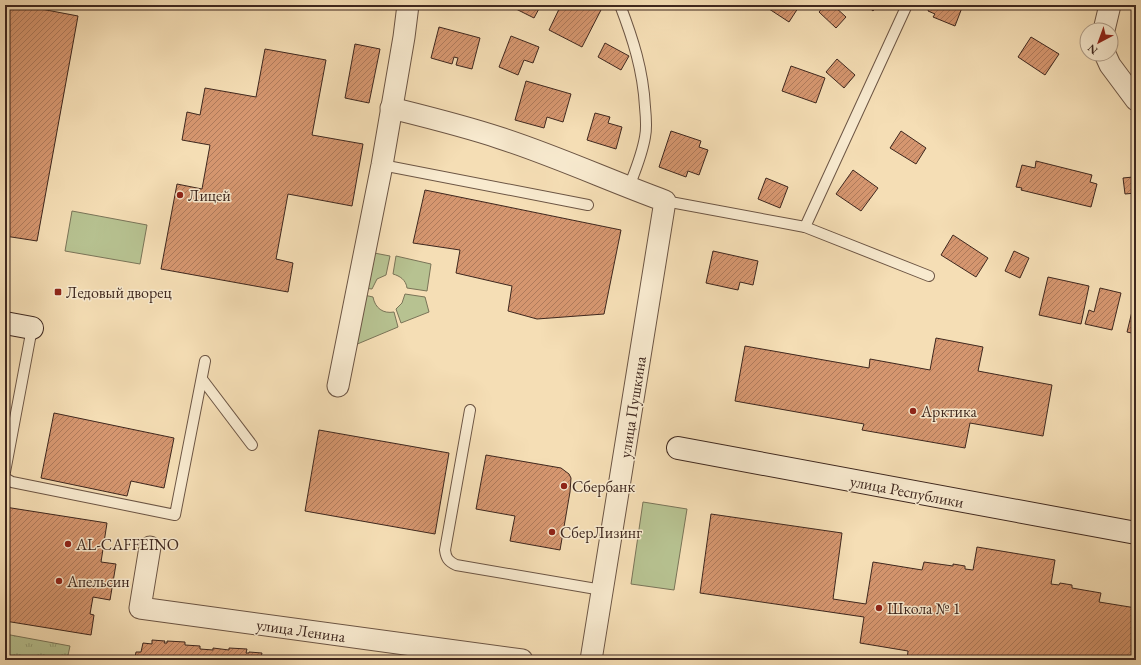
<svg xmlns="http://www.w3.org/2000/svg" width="1141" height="665" font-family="'EB Garamond',serif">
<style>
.green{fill:#b7c291;stroke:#7a7458}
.park{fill:url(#park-tufts);stroke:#7a7458}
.building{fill:url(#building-hatch);stroke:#3e271e}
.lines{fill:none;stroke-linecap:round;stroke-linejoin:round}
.lane-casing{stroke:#6c5544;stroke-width:12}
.street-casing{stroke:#6c5544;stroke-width:23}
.secondary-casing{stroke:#3e271e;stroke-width:24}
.lane{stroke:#f8eacf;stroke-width:10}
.street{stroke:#f8eacf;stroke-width:21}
.secondary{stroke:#f8eacf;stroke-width:22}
.poi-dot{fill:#8f2418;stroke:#f8eacf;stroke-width:1.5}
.labels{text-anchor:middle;stroke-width:3;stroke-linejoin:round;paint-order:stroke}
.poi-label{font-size:16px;fill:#3e271e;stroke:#f8eacf;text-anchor:start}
.street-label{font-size:16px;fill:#3e271e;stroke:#f8eacf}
</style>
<defs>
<pattern id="park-tufts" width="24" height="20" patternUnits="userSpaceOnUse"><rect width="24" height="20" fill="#b7c291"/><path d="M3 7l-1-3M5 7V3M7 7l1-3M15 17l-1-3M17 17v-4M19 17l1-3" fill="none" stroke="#969e76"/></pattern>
<pattern id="building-hatch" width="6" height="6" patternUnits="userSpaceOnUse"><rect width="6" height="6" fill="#d5966f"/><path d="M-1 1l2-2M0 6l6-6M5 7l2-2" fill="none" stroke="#ae7a5b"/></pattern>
</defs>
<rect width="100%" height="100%" fill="#f5deb5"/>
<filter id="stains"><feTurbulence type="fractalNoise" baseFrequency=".005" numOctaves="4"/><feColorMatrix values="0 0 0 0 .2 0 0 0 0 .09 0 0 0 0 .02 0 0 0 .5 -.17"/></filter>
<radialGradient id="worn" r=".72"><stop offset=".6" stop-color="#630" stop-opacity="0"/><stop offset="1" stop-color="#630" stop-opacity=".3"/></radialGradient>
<!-- green -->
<g class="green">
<polygon points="72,211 147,225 140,264 65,251"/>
<polygon points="369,252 390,256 386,275 377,279 372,289 364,288"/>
<path d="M396 256 431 264 427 291 407 288C406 280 400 276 393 274Z"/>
<polygon points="405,294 425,297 429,312 401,323 396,309 402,303"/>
<path d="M364 295 373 297C375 308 383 314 394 312L398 327 355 345Z"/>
<polygon points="643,502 687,509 674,590 631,584"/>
</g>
<!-- park -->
<polygon class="park" points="5,634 70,646 67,660 5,660"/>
<!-- building -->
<g class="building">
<polygon points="5,5 20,5 78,16 37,241 5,236"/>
<polygon points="515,5 541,5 534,18 514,8"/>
<polygon points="561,5 600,5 603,6 582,47 549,30"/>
<polygon points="763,5 800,5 789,22"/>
<polygon points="825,5 833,5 846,17 836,28 819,12"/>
<polygon points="866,5 878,5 873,11"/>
<polygon points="930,5 963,5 955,26 933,17 935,14 928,11"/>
<polygon points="439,27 480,38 472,69 456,65 458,58 454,57 452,64 431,58"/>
<polygon points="511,36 539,47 533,63 524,60 518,75 499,67"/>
<polygon points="1031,37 1059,54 1045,75 1018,57"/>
<polygon points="605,43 629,56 621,70 598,57"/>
<polygon points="355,44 380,49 369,103 345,98"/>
<polygon points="265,49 326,60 312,135 363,144 352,206 288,194 276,259 293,263 288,292 161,269 177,184 202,189 210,145 182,140 187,112 200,115 205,88 256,97"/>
<polygon points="837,59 855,75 844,88 826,72"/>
<polygon points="791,66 825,78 816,103 782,91"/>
<polygon points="526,81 571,94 563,122 547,117 544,128 515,120"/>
<polygon points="595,113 610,117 608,123 622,127 616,149 587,140"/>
<polygon points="671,131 701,141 699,147 708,150 699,175 688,171 686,177 659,167"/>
<polygon points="901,131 926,148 916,164 890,148"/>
<polygon points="1036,161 1092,175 1090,182 1097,184 1091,207 1021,190 1022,188 1016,187 1022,165 1035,168"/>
<polygon points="1132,167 1136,167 1136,193 1125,194 1123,178 1133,177"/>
<polygon points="853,170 878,188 861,211 836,194"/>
<polygon points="766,178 788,187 780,208 758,199"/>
<polygon points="425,190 621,230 604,314 537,319 508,311 512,286 456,273 460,250 413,243"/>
<polygon points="953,235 988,258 976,277 941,255"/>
<polygon points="713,251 758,261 753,285 740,282 738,290 706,283"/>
<polygon points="1014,251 1029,258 1020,278 1005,271"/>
<polygon points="1048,277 1089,286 1081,324 1039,315"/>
<polygon points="1100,288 1121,293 1112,330 1085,324 1089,310 1094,312"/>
<polygon points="1136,295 1136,334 1127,332"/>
<polygon points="936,338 983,347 978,371 1052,385 1043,436 970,423 965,448 862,430 864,424 735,401 745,346 869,368 870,359 930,370"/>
<polygon points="5,387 8,387 5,401"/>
<polygon points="54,413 174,438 164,488 131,481 127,496 41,478"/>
<polygon points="319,430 449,453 435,534 305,511"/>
<polygon points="486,455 561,468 569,474 571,478 570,492 560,550 510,541 515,516 476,509"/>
<polygon points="5,507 107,523 101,562 116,564 110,600 93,597 90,614 94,615 91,635 5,621"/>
<polygon points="711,514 842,533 833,599 866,604 873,562 922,570 924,562 953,566 953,564 965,566 965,569 973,570 977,547 1055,560 1051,584 1059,585 1060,583 1072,585 1072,588 1101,593 1099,602 1136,608 1136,660 907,660 908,651 860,643 864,617 700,593"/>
<polygon points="152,640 165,641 164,643 167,643 167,641 185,642 185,645 200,646 200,649 213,650 213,648 229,650 229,648 247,649 246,653 249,653 249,652 262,653 261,657 270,658 270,660 138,660 138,658 135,657 136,652 141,652 143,643 152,644"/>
</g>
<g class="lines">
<!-- lane casing -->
<g class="lane-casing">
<g id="lane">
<path d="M620 5C633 39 643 70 645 107 646 117 647 128 645 137 642 155 635 171 629 187"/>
<polyline points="382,165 588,205"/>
<polyline points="665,201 805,227 907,5"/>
<polyline points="805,227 929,276"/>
<polyline points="202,379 252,445"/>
<path d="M470 410 445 550C446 558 448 561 456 565L602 590"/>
<polyline points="5,472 32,328"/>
<polyline points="5,478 12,482 175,515 205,361"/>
</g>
</g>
<!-- street casing -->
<g class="street-casing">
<g id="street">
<polyline points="1104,30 1110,5"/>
<polyline points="1105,54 1110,65 1136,100"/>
<path d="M391 108C427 117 464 126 500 138 556 156 610 181 665 201L591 660"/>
<polyline points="338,386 382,165 404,37 408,5"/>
<polyline points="150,547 140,608 522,660"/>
</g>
</g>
<!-- secondary casing -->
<g class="secondary-casing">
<g id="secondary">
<polyline points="5,323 32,328"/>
<polyline points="678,448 1136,533"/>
</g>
</g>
<!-- lane -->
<use href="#lane" class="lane"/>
<!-- street -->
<use href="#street" class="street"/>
<!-- secondary -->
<use href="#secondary" class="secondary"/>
</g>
<!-- markers -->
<g class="poi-dot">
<circle cx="180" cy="195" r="4"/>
<rect x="54" y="288" width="8" height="8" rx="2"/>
<circle cx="913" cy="411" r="4"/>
<circle cx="564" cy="486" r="4"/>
<circle cx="552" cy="532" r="4"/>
<circle cx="68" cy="544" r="4"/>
<circle cx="59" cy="581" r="4"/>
<circle cx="879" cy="608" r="4"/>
</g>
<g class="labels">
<!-- poi labels -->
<g class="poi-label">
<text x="188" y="201">Лицей</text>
<text x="66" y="298">Ледовый дворец</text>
<text x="921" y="417">Арктика</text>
<text x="572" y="492">Сбербанк</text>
<text x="560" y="538">СберЛизинг</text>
<text x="76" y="550">AL-CAFFEINO</text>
<text x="67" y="587">Апельсин</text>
<text x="887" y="614">Школа № 1</text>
</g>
<!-- street labels -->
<g class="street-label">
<text transform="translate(632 407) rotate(-81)" y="6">улица Пушкина</text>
<text transform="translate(907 491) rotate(11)" y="6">улица Республики</text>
<text transform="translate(301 630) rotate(8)" y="6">улица Ленина</text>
</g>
</g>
<!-- margin -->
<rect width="1141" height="665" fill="none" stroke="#f5deb5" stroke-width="20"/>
<rect x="6" y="6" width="1129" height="653" fill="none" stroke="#3e271e" stroke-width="2"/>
<rect x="10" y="10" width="1121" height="645" fill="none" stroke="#3e271e"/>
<!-- north arrow -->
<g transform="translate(1099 42) rotate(221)"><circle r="19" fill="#f8eacf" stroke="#ae9c88"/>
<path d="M0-3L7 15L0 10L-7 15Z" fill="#8f2418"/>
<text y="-6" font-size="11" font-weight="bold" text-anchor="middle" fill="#3e271e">N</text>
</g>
<rect width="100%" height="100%" filter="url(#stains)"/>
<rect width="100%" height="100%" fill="url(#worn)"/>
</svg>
